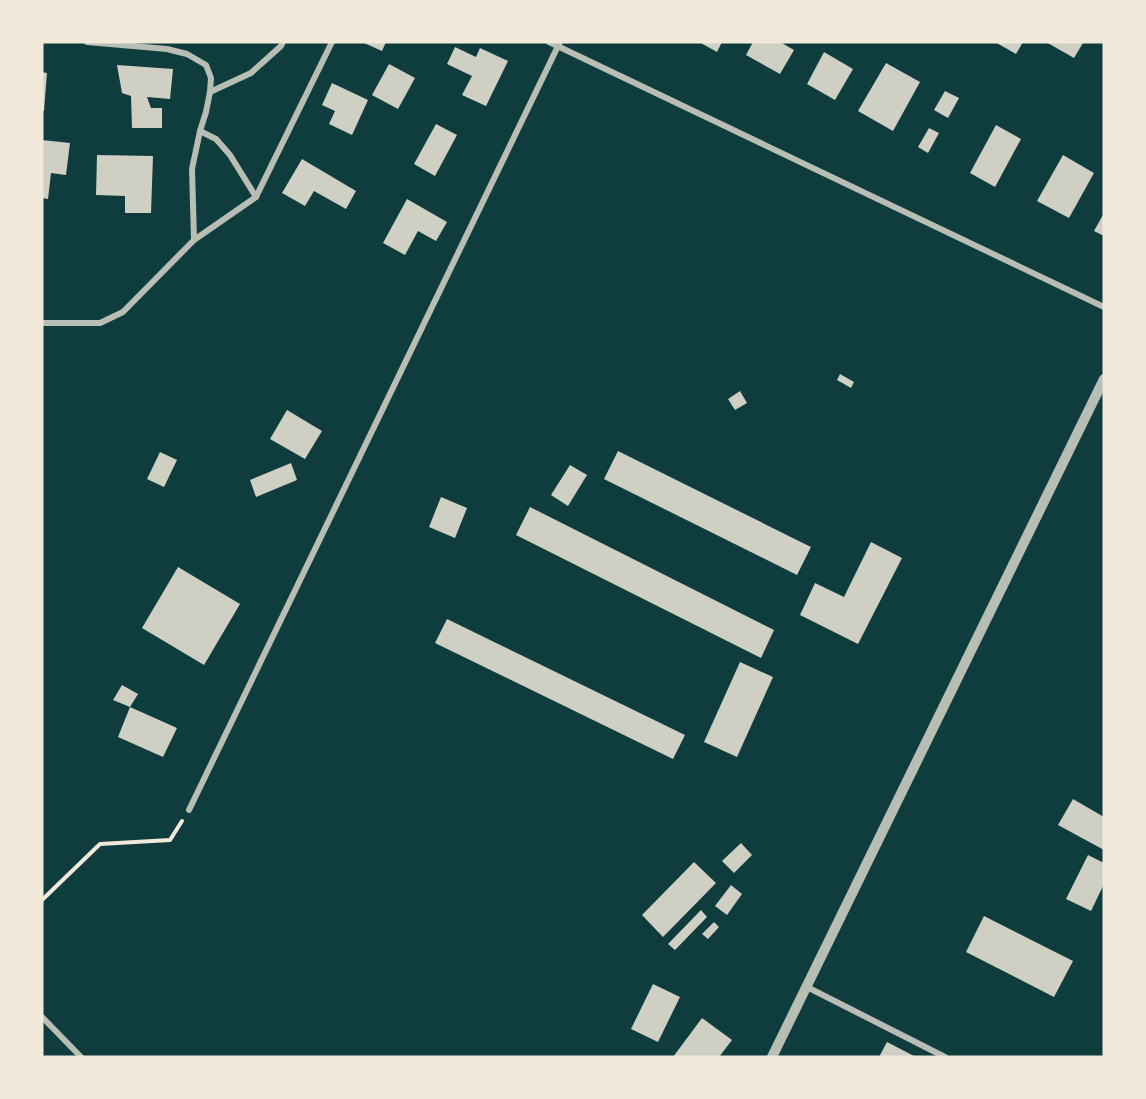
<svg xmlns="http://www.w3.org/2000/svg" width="1146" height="1099" font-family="Roboto,sans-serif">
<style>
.building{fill:#cfcfc3}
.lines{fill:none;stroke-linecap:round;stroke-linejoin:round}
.path{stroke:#f1e9da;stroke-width:4}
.minor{stroke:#b8beb3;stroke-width:6}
.tertiary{stroke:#b8beb3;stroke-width:10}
</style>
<rect width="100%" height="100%" fill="#0f3d3e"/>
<!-- building -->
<g class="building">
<polygon points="362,42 386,42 382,51"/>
<polygon points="699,42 722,42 717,52"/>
<polygon points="753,42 780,42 794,50 780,74 746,55"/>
<polygon points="995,42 1023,42 1016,54"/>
<polygon points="1046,42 1081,42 1083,43 1074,58"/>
<polygon points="455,47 476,57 480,48 508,61 486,106 462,95 472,76 447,64"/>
<polygon points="824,52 853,69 835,100 807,84"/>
<polygon points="886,63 920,82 893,131 858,111"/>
<polygon points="389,64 415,78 398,109 372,95"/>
<polygon points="117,65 173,69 170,99 147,97 151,108 162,108 162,128 132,128 131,96 122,93"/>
<polygon points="42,72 47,73 44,111 42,111"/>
<polygon points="332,83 368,100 352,135 329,124 335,111 322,105"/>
<polygon points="945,91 959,98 948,118 934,110"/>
<polygon points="436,124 457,135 435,176 414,164"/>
<polygon points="996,125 1021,139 995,187 970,173"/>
<polygon points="929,128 939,133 928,153 918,147"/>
<polygon points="42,140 70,143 66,175 51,173 48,199 42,198"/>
<polygon points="97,155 153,156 151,213 125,213 125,196 96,195"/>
<polygon points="1063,155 1094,173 1069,218 1037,201"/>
<polygon points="302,159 356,191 346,209 314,191 305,206 282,193"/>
<polygon points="407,199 447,222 436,241 418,231 405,255 383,243"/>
<polygon points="1104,213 1104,236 1094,231"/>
<polygon points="840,374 854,382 851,388 837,380"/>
<polygon points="740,391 747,403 735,410 728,399"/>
<polygon points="287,410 322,431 305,459 270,439"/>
<polygon points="618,451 811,547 797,575 604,479"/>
<polygon points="160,452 177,460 164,487 147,479"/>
<polygon points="291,463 297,480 256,497 250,480"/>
<polygon points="570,465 587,475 568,506 551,495"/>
<polygon points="441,497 467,508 455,538 429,527"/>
<polygon points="530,507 774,630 761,658 516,535"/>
<polygon points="871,542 902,558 858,644 800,615 815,583 844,597"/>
<polygon points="178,567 240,604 204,665 142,628"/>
<polygon points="447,619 685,735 673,759 435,643"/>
<polygon points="740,662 773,677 737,757 704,742"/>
<polygon points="122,685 138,694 130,707 113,700"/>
<polygon points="130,707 177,728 163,757 118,737"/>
<polygon points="1073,799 1104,817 1104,850 1058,825"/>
<polygon points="741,843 752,855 734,873 722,861"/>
<polygon points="1088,855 1104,863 1104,884 1091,911 1066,899"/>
<polygon points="694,862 716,883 663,937 642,915"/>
<polygon points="731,885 742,894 727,915 715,906"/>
<polygon points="701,910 707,917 675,950 668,944"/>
<polygon points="984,916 1073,961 1054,997 966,952"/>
<polygon points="714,922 719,927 708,939 702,934"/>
<polygon points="653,984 680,997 658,1042 631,1029"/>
<polygon points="702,1018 732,1040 719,1057 673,1057"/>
<polygon points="887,1042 916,1057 879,1057"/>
</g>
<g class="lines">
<!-- path -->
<polyline class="path" points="42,900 100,844 170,840 182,821"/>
<!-- minor -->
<g class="minor">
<polyline points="87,42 167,49 187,54 206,65 211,78 210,92 206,112 200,131 192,169 194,240"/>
<polyline points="549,42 1104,307"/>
<polyline points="210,92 251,73 281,46 283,42"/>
<polyline points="200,131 216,139 230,155 256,197"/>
<polyline points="42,323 100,323 123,312 194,240 256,197 332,42"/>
<polyline points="189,810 560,42"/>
<polyline points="807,987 945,1057"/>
<polyline points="42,1017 81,1057"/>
</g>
<!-- tertiary -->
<polyline class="tertiary" points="772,1057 1104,379"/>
</g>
<!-- border -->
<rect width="1146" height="1099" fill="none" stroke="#f1e9da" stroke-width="87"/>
</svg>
